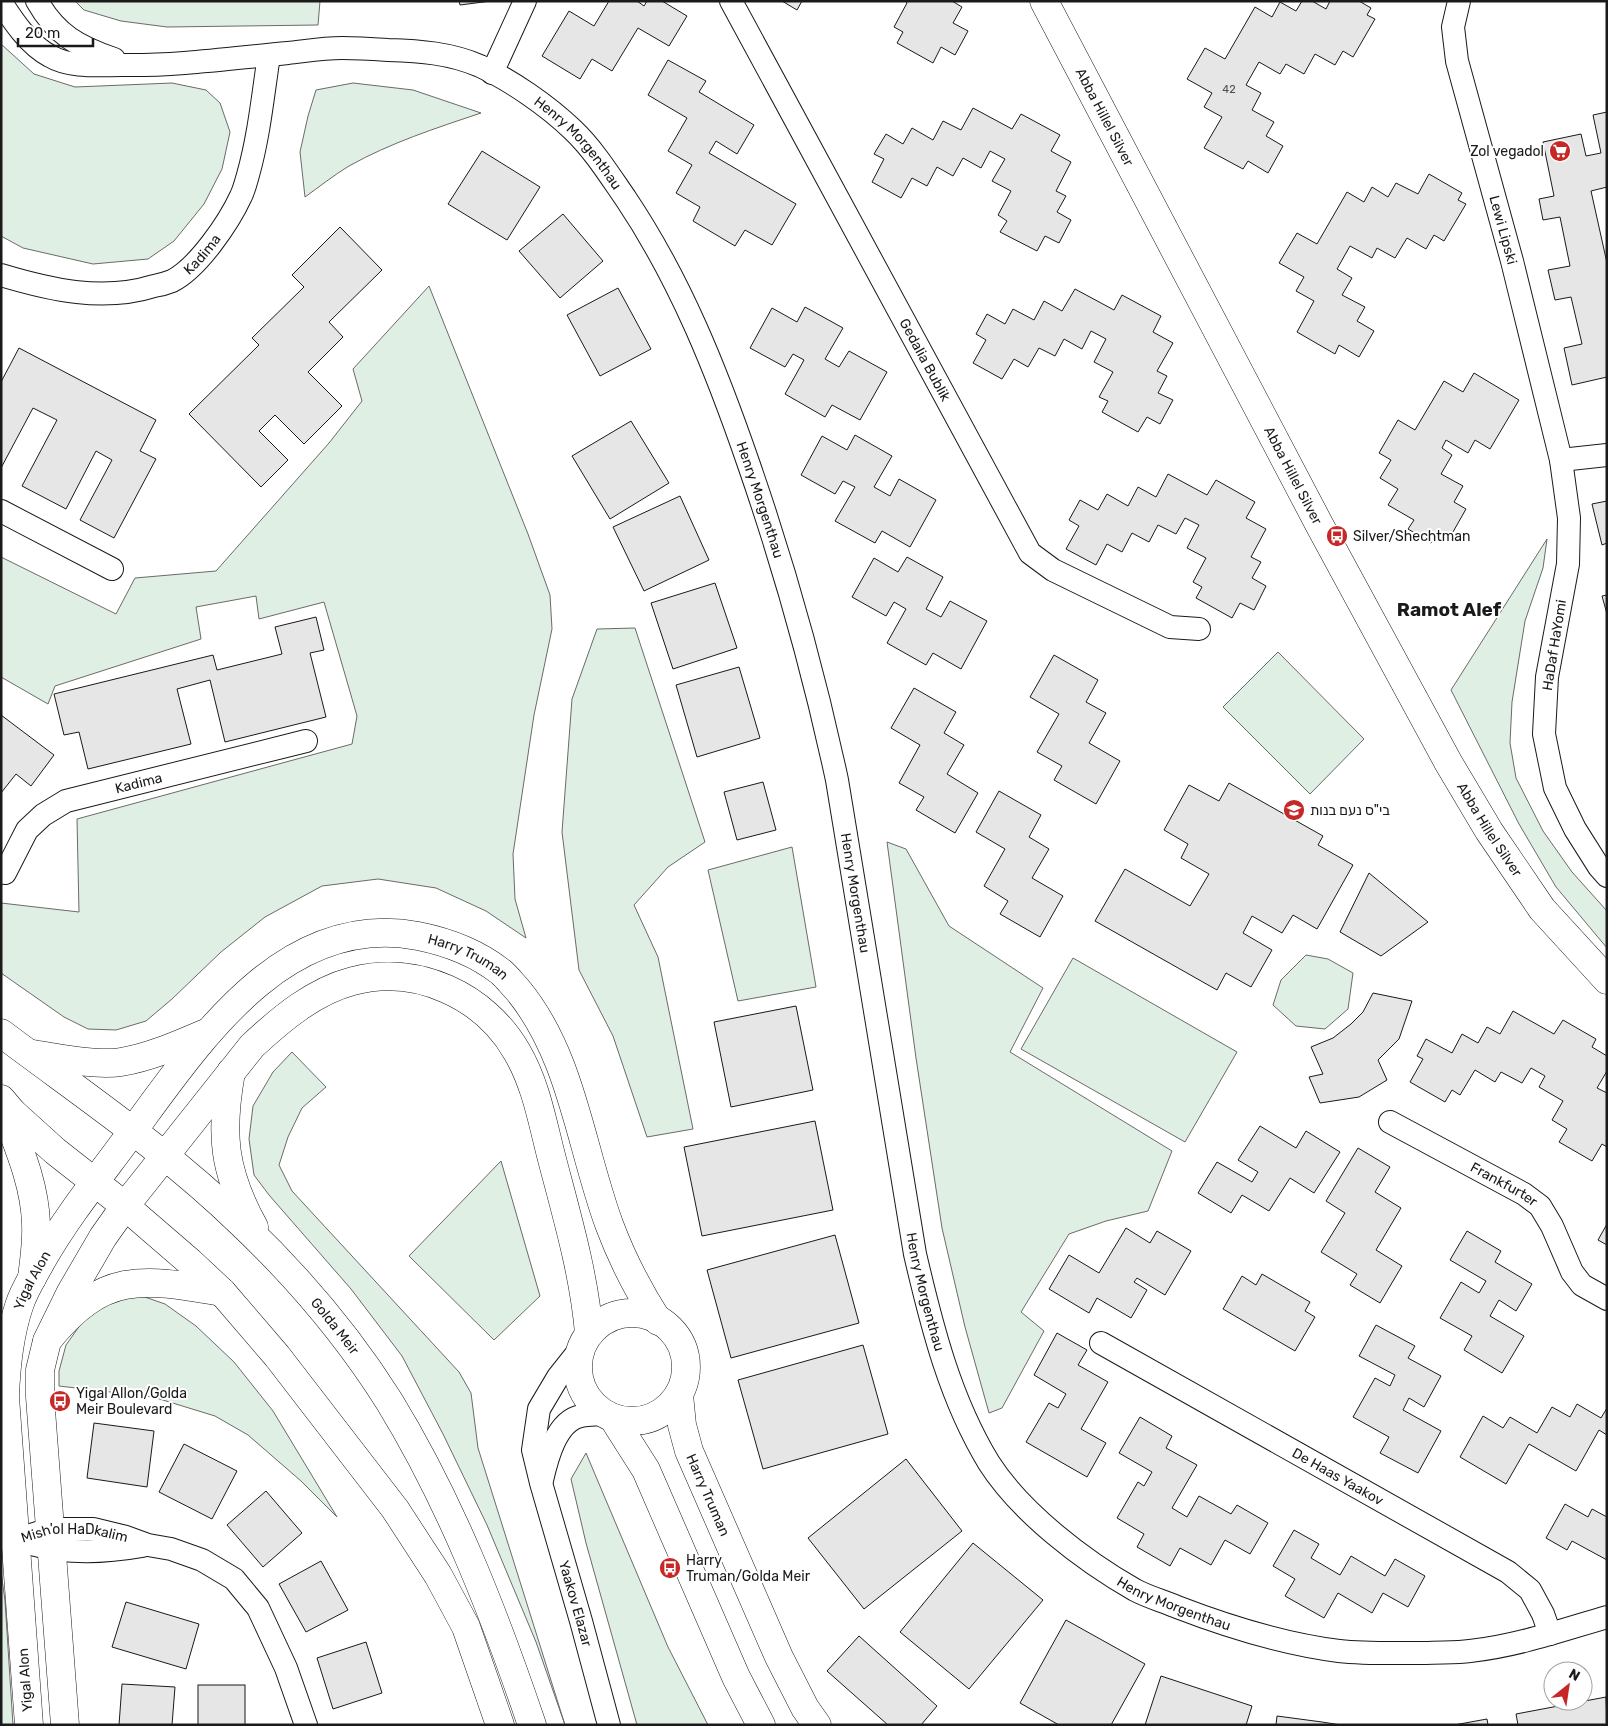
<svg xmlns="http://www.w3.org/2000/svg" width="1608" height="1726" font-family="Rubik,Heebo,sans-serif">
<style>
.green{fill:#e0efe3;stroke:#6a6a6a}
.building{fill:#e6e6e6;stroke:#1a1a1a}
.lines{fill:none;stroke-linecap:round;stroke-linejoin:round}
.street-casing{stroke:#1a1a1a;stroke-width:24}
.secondary-casing{stroke:#1a1a1a;stroke-width:29}
.primary-casing{stroke:#1a1a1a;stroke-width:29}
.street{stroke:#fff;stroke-width:22}
.secondary{stroke:#fff;stroke-width:28}
.primary{stroke:#fff;stroke-width:28}
.labels{text-anchor:middle;stroke-width:4;stroke-linejoin:round;paint-order:stroke}
.number-label{font-size:11px;fill:#4d4d4d}
.street-label{font-size:14px;fill:#1a1a1a;stroke:#fff}
.poi-label{font-size:14px;fill:#1a1a1a;stroke:#fff;text-anchor:start}
.district-label{font-size:19px;font-weight:bold;fill:#1a1a1a;stroke:#fff}
</style>
<rect width="100%" height="100%" fill="#fff"/>
<!-- green -->
<g class="green">
<polygon points="75,1 320,1 318,25 167,27 121,21 84,10"/>
<polygon points="1,44 34,74 75,87 172,83 206,90 220,103 230,132 222,169 204,204 174,241 148,259 93,264 23,248 1,236"/>
<path d="M353 83 413 90 481 113C436 128 390 143 349 166 334 175 319 187 305 197L300 152 308 116 316 90Z"/>
<polygon points="429,286 528,534 550,595 552,629 534,715 513,854 515,899 526,938 486,911 436,888 378,879 322,886 265,917 221,952 172,999 146,1021 116,1030 88,1029 64,1017 1,973 1,903 79,912 77,819 352,744 357,716 324,602 259,619 256,596 196,607 201,639 55,686 48,704 1,677 1,557 116,614 135,578 216,571 329,443 362,401 353,369"/>
<polygon points="1547,539 1543,568 1525,621 1512,702 1510,743 1516,778 1543,831 1572,872 1607,911 1607,948 1556,887 1519,824 1451,690"/>
<polygon points="635,628 705,842 668,867 634,905 658,957 693,1129 647,1137 613,1036 579,970 562,832 572,699 597,629"/>
<polygon points="1278,652 1364,739 1310,794 1223,707"/>
<polygon points="887,842 906,849 949,926 1043,988 1010,1052 1172,1151 1148,1211 1106,1221 1069,1234 1021,1312 1044,1331 1002,1408 989,1413 965,1327 942,1228 916,1058"/>
<polygon points="792,847 816,987 738,1001 708,870"/>
<polygon points="1306,955 1328,959 1353,973 1348,1009 1325,1029 1296,1026 1273,1005 1281,980"/>
<polygon points="1073,958 1237,1052 1185,1142 1021,1049"/>
<polygon points="292,1052 326,1087 302,1108 288,1137 279,1165 292,1191 459,1372 471,1393 478,1448 565,1725 536,1642 487,1525 443,1434 402,1356 351,1289 269,1195 254,1175 249,1139 253,1106 273,1072"/>
<polygon points="501,1161 540,1296 494,1340 409,1256"/>
<polygon points="142,1296 165,1304 196,1326 234,1362 273,1411 337,1517 301,1481 248,1435 215,1416 153,1397 59,1386 59,1371 66,1345 83,1321 108,1300"/>
<polygon points="586,1453 668,1647 708,1725 637,1725 586,1543 571,1479"/>
<polygon points="1,1571 5,1601 13,1725 1,1725"/>
</g>
<!-- building -->
<g class="building">
<polygon points="459,1 491,1 460,5"/>
<polygon points="609,1 637,1 644,6 647,1 662,1 687,16 669,46 638,28 612,71 592,59 580,79 542,56 569,11 594,26"/>
<polygon points="782,1 802,1 797,10"/>
<polygon points="905,1 952,1 962,7 953,23 968,31 955,55 941,47 933,63 897,43 903,32 894,27 907,3"/>
<polygon points="1302,1 1312,1 1326,9 1330,1 1359,1 1371,8 1367,15 1375,19 1353,57 1343,51 1335,65 1315,54 1304,74 1286,64 1280,74 1259,62 1246,85 1261,93 1252,110 1274,122 1266,136 1283,146 1268,173 1248,161 1243,169 1204,148 1222,117 1204,107 1212,93 1187,79 1205,48 1225,59 1255,7 1272,17 1280,2 1296,11"/>
<polygon points="668,60 706,81 699,92 754,125 737,154 716,141 709,153 796,204 772,245 745,230 735,246 693,221 700,207 676,193 692,165 668,151 687,118 648,95"/>
<polygon points="973,108 1012,129 1021,114 1060,135 1051,151 1071,162 1056,191 1066,196 1057,212 1071,220 1059,243 1045,236 1037,251 1000,232 1007,221 998,215 1011,191 992,181 1005,159 990,151 981,168 963,158 953,176 937,167 927,186 912,178 901,198 872,182 884,159 874,154 886,134 903,144 912,128 933,140 943,121 961,130"/>
<polygon points="1607,112 1607,187 1591,191 1607,263 1607,377 1572,385 1564,348 1582,344 1571,297 1555,300 1548,270 1570,266 1560,217 1543,220 1539,199 1554,196 1543,142 1581,134 1586,156 1601,153 1593,115"/>
<polygon points="482,151 540,187 507,240 448,204"/>
<polygon points="1429,174 1462,193 1458,200 1466,204 1444,241 1434,235 1426,249 1407,238 1395,258 1377,248 1372,258 1350,246 1337,269 1352,278 1342,295 1365,307 1357,321 1374,331 1359,357 1339,345 1335,354 1297,332 1314,301 1296,291 1304,277 1279,263 1297,233 1317,244 1347,192 1364,202 1372,187 1388,197 1396,183 1418,194"/>
<polygon points="563,214 603,261 560,298 519,251"/>
<polygon points="340,227 382,270 329,322 343,337 308,372 342,406 304,444 275,415 259,431 288,460 261,487 189,414 259,345 252,338 304,287 292,275"/>
<polygon points="618,288 651,349 600,376 567,315"/>
<polygon points="1075,289 1114,310 1122,295 1161,316 1153,332 1173,343 1157,371 1167,376 1158,393 1173,400 1160,424 1147,417 1138,432 1102,412 1108,401 1099,397 1113,372 1094,362 1106,339 1091,331 1082,349 1064,339 1055,356 1039,348 1028,367 1014,359 1002,379 973,363 986,340 976,334 987,314 1005,324 1013,309 1034,320 1044,301 1062,311"/>
<polygon points="805,307 843,328 825,359 839,367 849,351 887,372 860,420 832,405 825,417 785,394 804,360 793,354 785,367 750,348 772,308 797,322"/>
<polygon points="19,348 156,420 140,451 156,459 114,538 80,520 112,460 96,451 66,509 22,486 57,420 33,408 1,468 1,382"/>
<polygon points="1474,373 1519,400 1490,449 1475,440 1468,453 1446,440 1442,448 1452,455 1441,474 1463,486 1454,502 1466,509 1449,539 1437,532 1431,543 1408,529 1414,520 1388,505 1398,489 1380,478 1391,460 1379,453 1398,420 1415,430 1444,381 1463,392"/>
<polygon points="631,421 669,483 610,519 572,456"/>
<polygon points="855,435 892,456 874,487 890,496 899,479 936,500 910,547 882,531 875,543 835,521 855,487 843,481 835,494 801,475 822,436 847,450"/>
<polygon points="1168,474 1207,495 1216,480 1255,502 1246,518 1266,529 1251,557 1261,562 1252,578 1266,586 1254,610 1240,603 1232,618 1196,598 1202,587 1193,582 1206,558 1187,548 1199,525 1185,518 1176,534 1158,525 1149,542 1132,533 1122,552 1107,544 1096,565 1066,549 1079,526 1069,520 1080,500 1098,510 1107,494 1128,506 1138,487 1156,497"/>
<polygon points="680,496 709,560 644,591 613,527"/>
<polygon points="1607,501 1607,543 1602,545 1592,504"/>
<polygon points="907,557 943,577 926,609 941,617 950,601 987,621 961,669 933,653 926,665 887,643 906,609 894,602 886,616 852,597 874,558 898,572"/>
<polygon points="715,583 737,648 673,669 651,603"/>
<polygon points="1607,595 1607,614 1602,596"/>
<polygon points="316,617 324,650 310,653 326,717 225,742 210,680 177,689 191,744 88,769 79,732 64,735 54,694 213,655 217,670 282,654 275,627"/>
<polygon points="1054,655 1098,680 1086,702 1106,713 1089,743 1120,761 1096,804 1054,780 1062,766 1037,752 1059,714 1030,697"/>
<polygon points="739,667 760,738 697,757 676,685"/>
<polygon points="914,688 956,712 944,733 964,745 947,774 978,793 955,833 916,810 924,797 899,783 920,745 891,728"/>
<polygon points="1,715 54,755 31,786 16,774 1,793"/>
<polygon points="763,782 776,830 737,840 724,792"/>
<polygon points="1229,783 1323,836 1318,845 1353,865 1317,929 1293,915 1282,933 1252,916 1243,933 1272,950 1251,987 1226,973 1217,990 1095,921 1125,869 1190,906 1209,874 1181,858 1188,844 1164,830 1189,785 1219,801"/>
<polygon points="999,791 1041,815 1029,837 1049,849 1032,878 1063,896 1040,937 1000,914 1008,901 984,886 1005,849 976,832"/>
<polygon points="1369,873 1428,922 1381,956 1340,932"/>
<polygon points="1373,993 1412,1001 1399,1039 1378,1060 1387,1080 1359,1097 1320,1103 1309,1077 1323,1074 1311,1047 1333,1038 1351,1024 1363,1012"/>
<polygon points="796,1006 813,1090 731,1107 714,1022"/>
<polygon points="1513,1011 1554,1034 1563,1020 1596,1039 1592,1047 1607,1056 1607,1071 1597,1088 1607,1093 1607,1147 1602,1144 1592,1161 1559,1142 1567,1129 1552,1120 1563,1101 1539,1087 1545,1076 1531,1068 1522,1083 1501,1072 1495,1082 1475,1070 1460,1095 1452,1090 1445,1102 1410,1082 1423,1059 1417,1056 1426,1039 1452,1053 1462,1034 1478,1043 1487,1027 1500,1034"/>
<polygon points="815,1121 833,1210 702,1236 684,1147"/>
<polygon points="1260,1126 1296,1148 1306,1131 1340,1152 1314,1193 1290,1178 1269,1211 1242,1195 1231,1213 1198,1193 1217,1162 1252,1182 1258,1172 1238,1160"/>
<polygon points="1358,1148 1390,1167 1375,1192 1401,1208 1376,1250 1402,1266 1380,1303 1350,1285 1357,1274 1321,1252 1345,1213 1326,1201"/>
<polygon points="1607,1224 1607,1245 1598,1240"/>
<polygon points="1126,1228 1150,1243 1157,1231 1191,1251 1165,1295 1137,1278 1134,1282 1147,1290 1131,1318 1097,1298 1089,1313 1049,1289 1069,1255 1099,1273"/>
<polygon points="1467,1231 1501,1251 1495,1262 1532,1284 1516,1311 1499,1300 1490,1316 1524,1336 1502,1373 1464,1350 1472,1336 1440,1318 1461,1282 1479,1293 1486,1281 1450,1260"/>
<polygon points="835,1235 859,1323 731,1358 707,1270"/>
<polygon points="1262,1274 1310,1302 1305,1311 1315,1317 1295,1351 1223,1309 1242,1276 1256,1285"/>
<polygon points="1376,1325 1415,1346 1408,1358 1441,1376 1424,1407 1409,1398 1403,1410 1441,1431 1418,1473 1380,1453 1389,1437 1353,1417 1375,1378 1390,1386 1395,1375 1359,1356"/>
<polygon points="1057,1333 1087,1350 1078,1365 1108,1382 1081,1429 1106,1443 1087,1477 1026,1442 1049,1403 1058,1408 1066,1394 1034,1375"/>
<polygon points="863,1345 888,1434 763,1469 738,1380"/>
<polygon points="1577,1404 1601,1418 1607,1408 1607,1435 1599,1430 1576,1471 1529,1444 1506,1484 1460,1457 1483,1416 1503,1428 1510,1417 1537,1433 1552,1407 1570,1417"/>
<polygon points="1140,1417 1172,1436 1166,1448 1197,1465 1172,1508 1187,1517 1199,1496 1231,1514 1237,1505 1268,1523 1250,1554 1225,1540 1211,1565 1180,1548 1170,1566 1137,1547 1144,1534 1117,1518 1138,1482 1144,1486 1152,1472 1119,1453"/>
<polygon points="94,1423 154,1431 147,1487 87,1478"/>
<polygon points="184,1444 237,1471 212,1519 159,1492"/>
<polygon points="906,1459 962,1531 864,1609 808,1538"/>
<polygon points="266,1491 302,1533 263,1567 227,1525"/>
<polygon points="1565,1504 1588,1517 1592,1509 1607,1517 1607,1560 1572,1541 1567,1550 1546,1538"/>
<polygon points="1294,1530 1319,1544 1311,1558 1340,1575 1351,1556 1385,1576 1395,1559 1425,1576 1408,1607 1383,1593 1372,1613 1338,1593 1324,1618 1285,1596 1295,1579 1273,1566"/>
<polygon points="973,1543 1043,1600 969,1689 900,1632"/>
<polygon points="321,1561 348,1610 306,1632 279,1584"/>
<polygon points="126,1602 199,1624 186,1669 112,1647"/>
<polygon points="1066,1620 1145,1664 1111,1725 1059,1725 1020,1703"/>
<polygon points="859,1636 937,1706 921,1725 888,1725 827,1671"/>
<polygon points="366,1642 382,1693 333,1709 317,1658"/>
<polygon points="1161,1676 1252,1706 1246,1725 1145,1725"/>
<polygon points="122,1684 175,1687 172,1725 119,1725"/>
<rect x="198" y="1685" width="47" height="40"/>
<polygon points="1606,1697 1607,1725 1518,1725 1516,1714"/>
<polygon points="1277,1716 1322,1722 1341,1725 1276,1725"/>
<polygon points="1487,1719 1488,1725 1454,1725"/>
</g>
<g class="lines">
<!-- street casing -->
<g class="street-casing">
<g id="street">
<path d="M37 1C56 35 79 47 114 59"/>
<path id="s1" d="M731 1 1030 553 1053 570 1170 627 1199 629"/>
<path id="s2" d="M1459 1 1453 27 1457 61 1512 261 1561 460 1569 518 1568 564 1547 677 1544 734 1555 788 1575 829 1599 867 1607 876"/>
<path id="s3" d="M1 2C13 21 29 45 50 56 70 68 99 65 122 65 177 66 233 58 288 53 306 51 324 48 342 48 357 48 373 49 388 50 420 51 450 53 480 66 512 81 548 106 573 130 594 150 610 176 626 199 681 281 717 372 749 465 785 569 814 673 837 780L915 1254C932 1327 950 1399 989 1463 1021 1513 1084 1561 1135 1590 1148 1597 1163 1601 1177 1607 1229 1627 1283 1644 1339 1651 1366 1654 1398 1653 1425 1653 1440 1652 1456 1653 1470 1651 1517 1646 1562 1630 1607 1617"/>
<polyline points="492,73 525,1"/>
<path id="s4" d="M1 275C51 290 103 302 154 286 160 285 167 283 172 281 198 268 229 222 241 196 244 190 246 182 248 175 259 136 263 95 269 55"/>
<polyline points="1561,460 1607,455"/>
<polyline points="1,511 112,569"/>
<path id="s5" d="M5 873 27 830 43 815 66 801 306 741"/>
<path id="s6" d="M1390 1122 1524 1194 1540 1206 1552 1226 1572 1272 1582 1285 1607 1299"/>
<path id="s7" d="M1101 1343 1508 1572 1530 1590 1543 1614 1550 1634"/>
<path id="s8" d="M581 1348 558 1377 539 1409 533 1450 541 1483 581 1621 609 1725"/>
<path d="M542 1480C547 1459 556 1421 581 1416 588 1414 597 1415 605 1414"/>
<path id="s9" d="M15 1540 50 1529H93L126 1537 148 1545 171 1549 202 1560 234 1579 258 1608 286 1668 306 1725"/>
<path d="M35 1545C68 1554 108 1552 142 1546"/>
</g>
</g>
<!-- secondary casing -->
<g class="secondary-casing">
<g id="secondary">
<path id="s10" d="M1044 1 1320 526 1448 762 1489 831 1542 909 1607 980"/>
<circle cx="632" cy="1367" r="54"/>
<path id="s11" d="M679 1395 682 1425 689 1451 779 1657 805 1708 817 1725"/>
<polyline points="613,1418 646,1470 736,1677 761,1725"/>
<path id="s12" d="M29 1725 5 1397C6 1367 9 1336 19 1306 24 1290 34 1275 42 1260 69 1213 103 1172 135 1128 202 1037 286 911 418 936 448 942 477 953 501 972 507 977 512 984 517 989 572 1055 580 1145 609 1224 622 1259 638 1290 658 1321"/>
<path d="M65 1725 40 1397V1370L47 1341 71 1292 103 1237 125 1206 252 1046C281 1019 314 991 353 981 417 964 485 996 517 1052 537 1086 543 1126 553 1163 568 1220 584 1275 589 1333"/>
</g>
</g>
<!-- primary casing -->
<g class="primary-casing">
<g id="primary">
<path id="s13" d="M1 1033C82 1094 167 1151 240 1222 296 1275 348 1336 389 1401 451 1502 494 1613 532 1725"/>
<path d="M33 1054C57 1058 97 1066 121 1062 151 1057 180 1044 208 1032"/>
<path d="M231 1072C220 1133 223 1171 254 1227"/>
<polyline points="1,1099 13,1113 55,1151 125,1206 190,1262 222,1292 277,1356 395,1509 438,1575 466,1627 500,1725"/>
<path d="M4 1109C18 1146 35 1184 36 1224 37 1242 34 1260 32 1278"/>
<path d="M47 1341C103 1271 141 1278 222 1292"/>
</g>
</g>
<!-- street -->
<use href="#street" class="street"/>
<!-- secondary -->
<use href="#secondary" class="secondary"/>
<!-- primary -->
<use href="#primary" class="primary"/>
</g>
<!-- icons -->
<defs>
<g id="supermarket-disc" transform="scale(1.125)"><circle r="9.5" fill="#c62828" stroke="#fff"/><path d="M-6-5.5h2.5l.6 2H6L4.5 2H-2.5L-4.4-4H-6ZM-1.5 3.2a1.3 1.3 0 1 0 .1 0ZM3 3.2a1.3 1.3 0 1 0 .1 0Z" fill="#fff"/></g>
<g id="bus-disc" transform="scale(1.125)"><circle r="9.5" fill="#c62828" stroke="#fff"/><path d="M-5-6H5V4H4V6H2V4H-2V6H-4V4H-5ZM-3.5-4V0h7V-4ZM-3.5 1.2v1.5H-2V1.2ZM2 1.2v1.5H3.5V1.2Z" fill="#fff"/></g>
<g id="school-disc" transform="scale(1.125)"><circle r="9.5" fill="#c62828" stroke="#fff"/><path d="M0-5L7-2L0 1L-7-2ZM-4 1L0 2.5L4 1V4Q0 6-4 4Z" fill="#fff"/></g>
</defs>
<g fill-rule="evenodd">
<use href="#supermarket-disc" x="1560" y="151"/>
<use href="#bus-disc" x="1337" y="536"/>
<use href="#school-disc" x="1294" y="810"/>
<use href="#bus-disc" x="60" y="1401"/>
<use href="#bus-disc" x="670" y="1568"/>
</g>
<g class="labels">
<!-- number labels -->
<g class="number-label">
<text x="1229" y="93">42</text>
</g>
<!-- street labels -->
<g class="street-label">
<text dy="5" stroke="none"><textPath href="#s10" startOffset="131">Abba Hillel Silver</textPath></text>
<text dy="5" stroke="none"><textPath href="#s3" startOffset="634">Henry Morgenthau</textPath></text>
<text dy="5" stroke="none"><textPath href="#s2" startOffset="236">Lewi Lipski</textPath></text>
<text dy="5" stroke="none"><textPath href="#s4" startOffset="215">Kadima</textPath></text>
<text dy="5" stroke="none"><textPath href="#s1" startOffset="408">Gedalia Bublik</textPath></text>
<text dy="5" stroke="none"><textPath href="#s10" startOffset="536">Abba Hillel Silver</textPath></text>
<text dy="5" stroke="none"><textPath href="#s3" startOffset="1039">Henry Morgenthau</textPath></text>
<text transform="translate(1554 645) rotate(-81)" y="5">HaDaf HaYomi</text>
<text dy="5" stroke="none"><textPath href="#s5" startOffset="172">Kadima</textPath></text>
<text dy="5" stroke="none"><textPath href="#s10" startOffset="941">Abba Hillel Silver</textPath></text>
<text dy="5" stroke="none"><textPath href="#s3" startOffset="1444">Henry Morgenthau</textPath></text>
<text dy="5" stroke="none"><textPath href="#s12" startOffset="1052">Harry Truman</textPath></text>
<text dy="5" stroke="none"><textPath href="#s6" startOffset="130">Frankfurter</textPath></text>
<text dy="5" stroke="none"><textPath href="#s12" startOffset="450">Yigal Alon</textPath></text>
<text dy="5" stroke="none"><textPath href="#s3" startOffset="1849">Henry Morgenthau</textPath></text>
<text dy="5" stroke="none"><textPath href="#s13" startOffset="446">Golda Meir</textPath></text>
<text dy="5" stroke="none"><textPath href="#s7" startOffset="272">De Haas Yaakov</textPath></text>
<text dy="5" stroke="none"><textPath href="#s11" startOffset="105">Harry Truman</textPath></text>
<text dy="5" stroke="none"><textPath href="#s9" startOffset="61">Mish'ol HaDkalim</textPath></text>
<text dy="5" stroke="none"><textPath href="#s3" startOffset="2269">Henry Morgenthau</textPath></text>
<text dy="5" stroke="none"><textPath href="#s8" startOffset="275">Yaakov Elazar</textPath></text>
<text transform="translate(25 1680) rotate(-94)" y="5">Yigal Alon</text>
</g>
<!-- poi labels -->
<g class="poi-label">
<text x="1544" y="156" text-anchor="end">Zol vegadol</text>
<text x="1353" y="541">Silver/Shechtman</text>
<text x="1310" y="815">בי"ס נעם בנות</text>
<text x="76" y="1398">Yigal Allon/Golda<tspan x="76" dy="16">Meir Boulevard</tspan></text>
<text x="686" y="1565">Harry<tspan x="686" dy="16">Truman/Golda Meir</tspan></text>
</g>
<!-- district labels -->
<g class="district-label">
<text x="1449" y="616">Ramot Alef</text>
</g>
</g>
<!-- border -->
<rect width="1608" height="1726" fill="none" stroke="#1a1a1a" stroke-width="5"/>
<!-- north arrow -->
<g transform="translate(1568 1686) rotate(30)"><circle r="24" fill="#ffffff" stroke="#a3a3a3"/>
<path d="M0-4L9 19L0 12L-9 19Z" fill="#c62828"/>
<text y="-8" font-size="14" font-weight="bold" text-anchor="middle" fill="#1a1a1a">N</text>
</g>
<!-- scale -->
<path d="M18 38v8h75v-8" fill="none" stroke="#1a1a1a" stroke-width="2.5"/>
<text x="25" y="38" font-size="15" fill="#1a1a1a" stroke="#ffffff" stroke-width="4" paint-order="stroke">20 m</text>
</svg>
